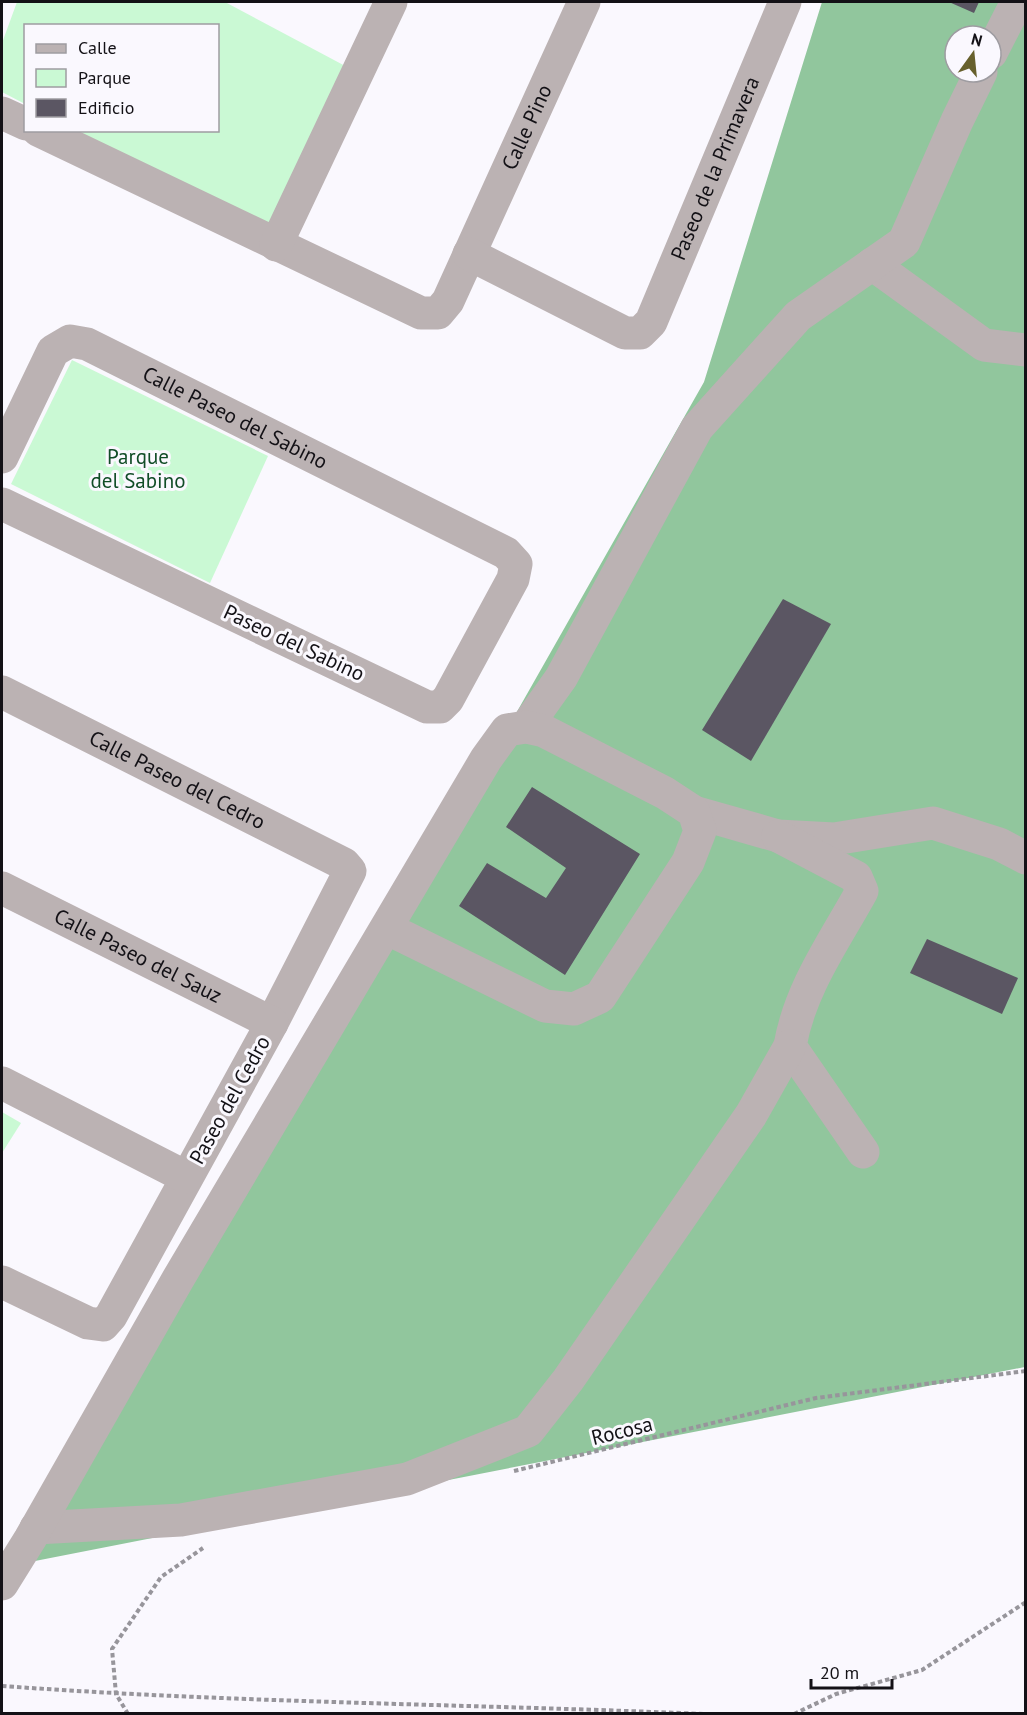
<svg xmlns="http://www.w3.org/2000/svg" width="1027" height="1715" font-family="'PT Sans',sans-serif">
<style>
.green{fill:#caf9d4}
.forest{fill:#91c69d;fill-rule:evenodd}
.building{fill:#5b5663}
.lines{fill:none;stroke-linecap:round;stroke-linejoin:round}
.path{stroke:#97959b;stroke-width:4;stroke-dasharray:4.5 3;stroke-linecap:butt}
.minor{stroke:#bbb2b3;stroke-width:33}
.labels{text-anchor:middle;stroke-width:6;stroke-linejoin:round;paint-order:stroke}
.street-label{font-size:21px;fill:#131116;stroke:#faf8fe}
.park-label{font-size:21px;fill:#114d27;stroke:#faf8fe}
</style>
<rect width="100%" height="100%" fill="#faf8fe"/>
<!-- green -->
<g class="green">
<polygon points="17,2 225,2 349,68 272,231 77,131 218,130 218,26 26,26 25,104 2,92 2,43"/>
<polygon points="72,360 268,456 210,583 11,484"/>
<polygon points="2,1112 21,1123 2,1153"/>
</g>
<!-- forest -->
<path class="forest" d="M822 2H1025V1367L35 1561 704 382ZM955 36H991V72H955Z"/>
<!-- building -->
<g class="building">
<polygon points="949,2 979,2 974,13"/>
<polygon points="783,599 831,624 751,761 702,730"/>
<polygon points="532,787 640,854 565,975 459,906 487,863 546,898 566,868 506,827"/>
<polygon points="927,939 1018,978 1002,1014 910,973"/>
</g>
<g class="lines">
<!-- path -->
<g class="path">
<polyline points="514,1471 816,1398 1026,1371"/>
<path d="M2 1686C236 1703 470 1704 704 1714"/>
<polyline points="128,1714 116,1694 112,1649 161,1577 203,1548"/>
<polyline points="794,1714 836,1694 922,1670 1026,1602"/>
</g>
<!-- minor -->
<g class="minor">
<polyline points="991,53 1017,2"/>
<polyline points="2,113 26,124"/>
<path id="s1" d="M38 130 421 313H438L448 301 584 2"/>
<polyline points="276,245 391,2"/>
<path id="s2" d="M469 254 625 333H640L651 322 785 2"/>
<polyline points="872,264 984,345 1026,350"/>
<path id="s3" d="M2 457 53 351 70 341 87 344 506 553 516 564 513 579 448 699 440 707H427L2 504"/>
<path id="s4" d="M2 692 344 864 350 871 272 1023 111 1316 103 1325 88 1323 2 1282"/>
<polyline points="526,727 561,678 697,428 798,316 904,242 957,121 981,72"/>
<polyline points="694,812 778,836 834,839 933,823 999,844 1026,858"/>
<path d="M778 836 856 877 862 891C834 942 800 988 790 1046L863 1152"/>
<path id="s5" d="M2 888 272 1023"/>
<polyline points="2,1083 186,1177"/>
<polyline points="36,1528 181,1520 407,1479 528,1431 568,1380 751,1115 790,1046"/>
<polyline points="2,1584 30,1539 178,1279 486,759 507,730 526,727 544,731 665,793 694,812 700,831 688,862 600,997 574,1009 545,1006 386,928"/>
</g>
</g>
<g class="labels">
<!-- street labels -->
<g class="street-label">
<text dy="7" stroke="none"><textPath href="#s1" startOffset="648">Calle Pino</textPath></text>
<text dy="7" stroke="none"><textPath href="#s2" startOffset="372">Paseo de la Primavera</textPath></text>
<text dy="7" stroke="none"><textPath href="#s3" startOffset="320">Calle Paseo del Sabino</textPath></text>
<text transform="translate(294 643) rotate(25)" y="7">Paseo del Sabino</text>
<text dy="7" stroke="none"><textPath href="#s4" startOffset="196">Calle Paseo del Cedro</textPath></text>
<text dy="7" stroke="none"><textPath href="#s5" startOffset="152">Calle Paseo del Sauz</textPath></text>
<text transform="translate(230 1100) rotate(-61)" y="7">Paseo del Cedro</text>
<text transform="translate(622 1431) rotate(-14)" y="7">Rocosa</text>
</g>
<!-- park labels -->
<g class="park-label">
<text x="138" y="464">Parque<tspan x="138" dy="24">del Sabino</tspan></text>
</g>
</g>
<!-- border -->
<rect width="1027" height="1715" fill="none" stroke="#131116" stroke-width="6"/>
<!-- legend -->
<rect x="24" y="24" width="195" height="108" fill="#faf8fe" stroke="#9e9ca1" stroke-width="1.5"/>
<rect x="36" y="44" width="30" height="9" fill="#bbb2b3" stroke="#9e9ca1" stroke-width="1.5"/>
<text x="78" y="54" font-size="18" fill="#131116">Calle</text>
<rect x="36" y="69" width="30" height="18" fill="#caf9d4" stroke="#9e9ca1" stroke-width="1.5"/>
<text x="78" y="84" font-size="18" fill="#131116">Parque</text>
<rect x="36" y="99" width="30" height="18" fill="#5b5663" stroke="#9e9ca1" stroke-width="1.5"/>
<text x="78" y="114" font-size="18" fill="#131116">Edificio</text>
<!-- north arrow -->
<g transform="translate(973 54) rotate(15)"><circle r="28" fill="#faf8fe" stroke="#9e9ca1" stroke-width="1.5"/>
<path d="M0-4.5L10 22L0 15L-10 22Z" fill="#67602d"/>
<text y="-9" font-size="16" font-weight="bold" text-anchor="middle" fill="#131116">N</text>
</g>
<!-- scale -->
<path d="M811 1679v9h81v-9" fill="none" stroke="#131116" stroke-width="3"/>
<text x="820" y="1679" font-size="18" fill="#131116" stroke="#faf8fe" stroke-width="4.5" paint-order="stroke">20 m</text>
</svg>
